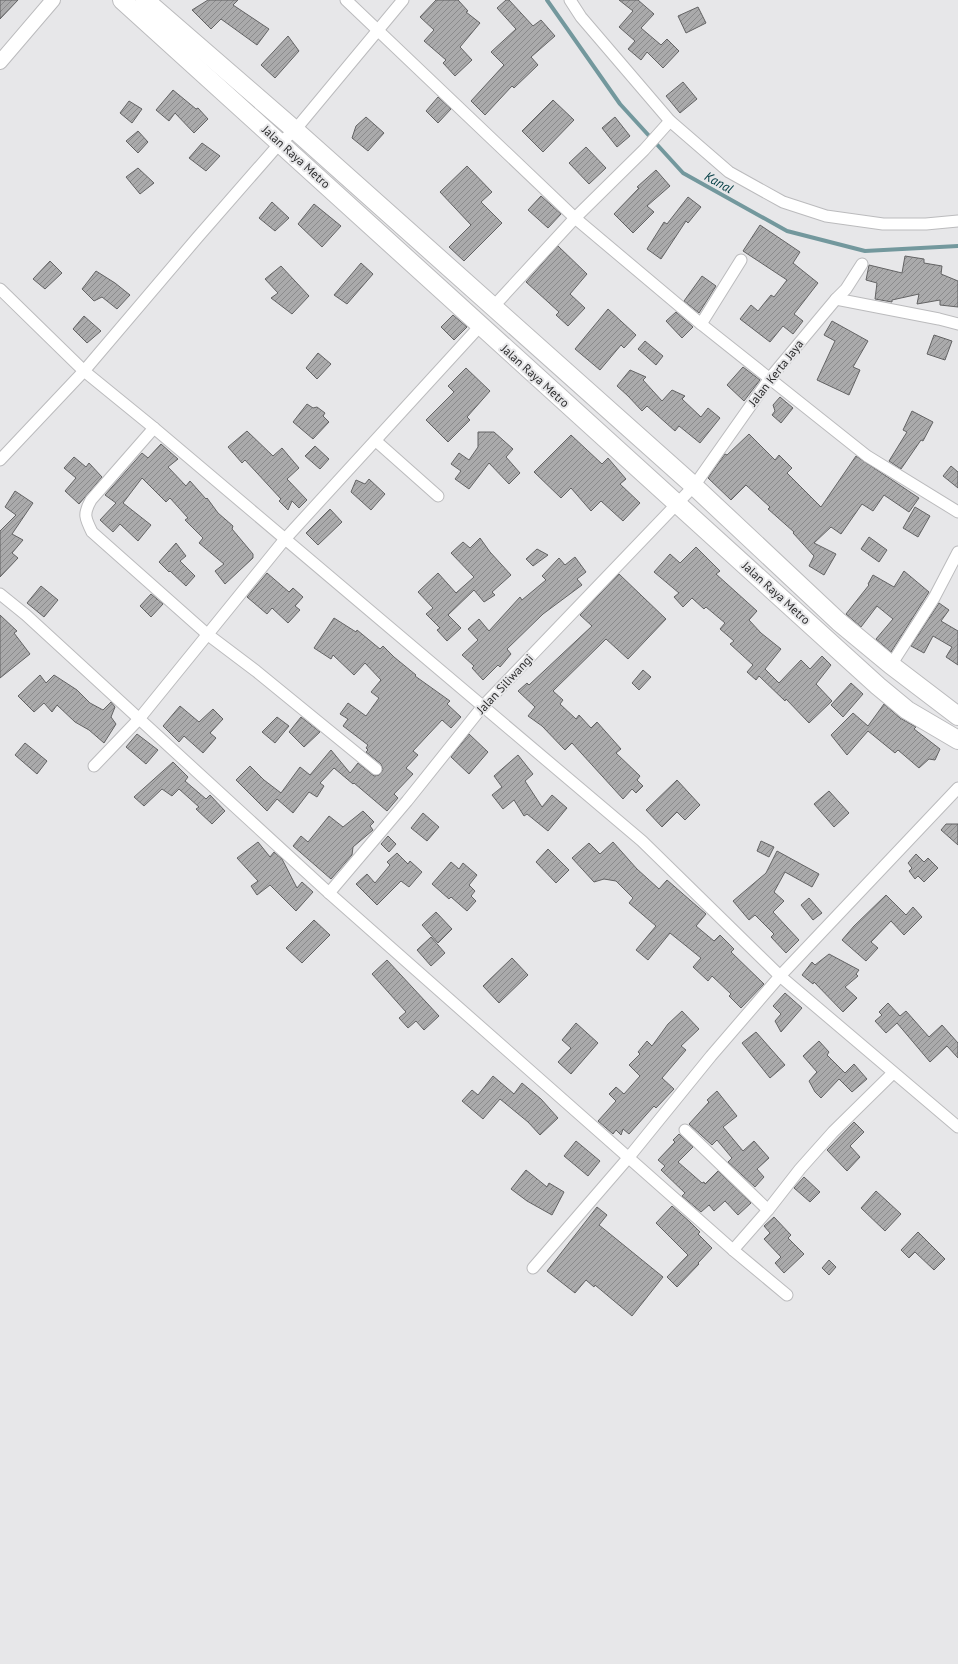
<svg xmlns="http://www.w3.org/2000/svg" width="958" height="1664" font-family="'PT Sans',sans-serif">
<style>
.lines{fill:none;stroke-linecap:round;stroke-linejoin:round}
.stream{stroke:#73989d;stroke-width:4}
.building{fill:url(#building-hatch);stroke:#636364}
.minor-casing{stroke:#bbbbbd;stroke-width:13}
.tertiary-casing{stroke:#bbbbbd;stroke-width:16}
.trunk-casing{stroke:#bbbbbd;stroke-width:20}
.minor{stroke:#fff;stroke-width:11}
.tertiary{stroke:#fff;stroke-width:14}
.trunk{stroke:#fff;stroke-width:18}
.labels{text-anchor:middle;stroke-width:4;stroke-linejoin:round;paint-order:stroke}
.street-label{font-size:12px;fill:#2c2c2d;stroke:#e7e7e9}
.water-label{font-size:13px;font-style:italic;fill:#003c43;stroke:#e7e7e9}
</style>
<defs>
<pattern id="building-hatch" width="6" height="6" patternUnits="userSpaceOnUse"><rect width="6" height="6" fill="#aaaaab"/><path d="M-1 1l2-2M0 6l6-6M5 7l2-2" fill="none" stroke="#8b8b8c"/></pattern>
</defs>
<rect width="100%" height="100%" fill="#e7e7e9"/>
<g class="lines">
<!-- stream -->
<polyline class="stream" points="547,0 620,104 683,173 787,231 865,251 958,246"/>
</g>
<!-- building -->
<g class="building">
<polygon points="0,0 18,0 0,19"/>
<polygon points="208,0 238,0 233,5 269,29 257,45 221,19 211,29 192,10"/>
<polygon points="436,0 458,0 468,11 466,12 480,23 460,47 472,60 455,76 443,63 446,60 424,41 434,30 420,17"/>
<polygon points="506,0 509,0 533,26 541,20 555,36 531,57 538,65 514,88 512,86 485,115 471,101 504,65 491,52 516,29 497,8"/>
<polygon points="619,0 638,0 654,14 641,28 661,45 667,39 679,51 663,68 647,52 641,60 628,49 635,41 619,27 633,11"/>
<polygon points="698,7 706,23 686,33 678,16"/>
<polygon points="288,36 299,51 275,78 261,65"/>
<polygon points="683,82 697,99 680,113 666,96"/>
<polygon points="173,90 196,109 198,108 208,119 194,133 175,113 169,121 156,110"/>
<polygon points="438,97 451,109 438,123 426,111"/>
<polygon points="553,100 574,120 543,152 522,131"/>
<polygon points="129,101 142,109 132,123 120,113"/>
<polygon points="366,117 384,133 368,151 352,138 356,126"/>
<polygon points="615,117 630,136 617,147 602,128"/>
<polygon points="138,131 148,142 138,153 126,141"/>
<polygon points="202,143 220,156 206,171 189,158"/>
<polygon points="586,147 606,168 589,184 569,163"/>
<polygon points="467,166 492,192 481,202 502,223 464,261 449,247 471,225 440,192"/>
<polygon points="138,168 154,183 140,194 126,177"/>
<polygon points="656,170 670,186 647,206 654,212 633,233 614,214 639,188 637,187"/>
<polygon points="541,196 561,214 548,228 528,210"/>
<polygon points="688,197 701,207 688,223 686,221 661,259 647,249 664,222 667,224"/>
<polygon points="272,202 289,218 275,231 259,218"/>
<polygon points="314,204 341,226 322,247 298,224"/>
<polygon points="760,225 800,252 793,263 818,283 794,314 803,321 793,334 783,326 770,342 740,319 751,305 758,311 771,295 774,297 787,280 743,251"/>
<polygon points="558,246 587,274 570,294 585,308 568,326 556,315 559,312 526,282"/>
<polygon points="905,256 924,259 924,263 942,266 941,274 958,281 958,307 940,305 940,300 917,304 919,294 892,300 892,302 875,299 877,283 866,280 869,265 902,273"/>
<polygon points="50,261 62,273 45,289 33,279"/>
<polygon points="361,263 373,274 347,304 334,295"/>
<polygon points="281,266 309,296 292,314 271,298 278,293 265,279"/>
<polygon points="96,271 115,283 130,295 117,309 102,297 94,301 82,289"/>
<polygon points="702,276 716,286 699,313 684,301"/>
<polygon points="608,309 636,335 624,348 621,345 600,370 575,349"/>
<polygon points="676,312 693,327 682,338 666,321"/>
<polygon points="453,315 467,327 454,340 441,327"/>
<polygon points="84,316 101,331 87,343 73,329"/>
<polygon points="832,321 868,341 853,367 860,370 849,395 817,380 835,341 824,335"/>
<polygon points="934,335 952,341 945,360 927,354"/>
<polygon points="645,341 663,356 656,365 638,349"/>
<polygon points="318,353 331,364 317,379 306,368"/>
<polygon points="743,367 760,380 744,401 727,385"/>
<polygon points="466,368 490,391 467,417 470,420 448,442 426,420 454,392 448,386"/>
<polygon points="630,370 646,377 643,380 662,401 672,390 685,396 682,399 701,417 708,408 720,418 700,443 679,426 675,431 647,406 642,411 628,396 617,386"/>
<polygon points="780,397 793,408 781,423 772,415 775,411 773,405"/>
<polygon points="307,404 313,408 317,407 325,413 323,416 329,422 313,439 293,422"/>
<polygon points="912,411 933,422 923,441 921,440 901,469 889,461 907,432 903,430"/>
<polygon points="247,431 273,456 282,448 299,468 287,479 307,500 299,508 292,501 288,510 279,501 281,499 245,460 242,463 228,447"/>
<polygon points="478,432 494,432 513,449 506,457 520,473 509,484 489,463 469,489 455,479 461,471 451,464 459,453 469,460 478,447"/>
<polygon points="749,434 775,460 779,455 792,468 787,473 821,507 856,456 919,498 909,512 884,495 873,511 862,504 841,534 831,527 814,543 836,554 824,575 809,566 814,556 793,533 794,532 768,509 770,507 746,485 731,500 708,478 725,454 727,455"/>
<polygon points="571,435 602,464 608,458 626,479 620,484 640,503 623,521 601,501 591,511 571,488 561,498 534,472"/>
<polygon points="161,444 178,459 168,467 186,486 190,481 206,499 207,498 218,513 233,526 232,529 253,554 253,558 225,584 215,571 224,564 199,543 203,538 185,520 188,518 170,498 166,502 142,478 123,503 151,525 138,541 120,524 113,532 100,520 116,503 105,495 142,453 148,458"/>
<polygon points="315,446 329,459 320,469 305,456"/>
<polygon points="74,457 86,467 89,463 102,477 79,504 65,491 76,478 64,468"/>
<polygon points="951,466 958,472 958,488 943,476"/>
<polygon points="369,479 385,494 371,510 351,492 356,480 365,484"/>
<polygon points="15,491 33,503 12,534 23,540 12,553 18,558 0,577 0,531 16,515 5,507"/>
<polygon points="915,507 930,516 918,537 903,528"/>
<polygon points="330,509 342,522 318,545 306,533"/>
<polygon points="869,537 887,550 879,562 861,549"/>
<polygon points="480,538 490,552 511,575 492,592 495,595 484,602 474,590 448,615 461,628 447,641 437,630 440,628 426,614 433,608 418,592 438,573 456,593 474,577 451,553 463,542 470,548"/>
<polygon points="176,543 186,556 180,561 195,576 186,586 170,571 169,572 159,562"/>
<polygon points="696,547 720,571 716,574 757,611 749,620 761,633 781,649 765,669 779,683 801,660 810,669 822,656 831,665 816,684 832,701 809,723 786,699 785,701 759,676 756,680 747,672 753,665 730,644 734,641 720,629 725,623 706,607 704,609 692,598 683,607 674,597 679,593 654,572 670,554 680,563"/>
<polygon points="537,549 548,555 533,566 526,559"/>
<polygon points="575,557 586,572 577,579 582,585 543,614 507,649 511,654 500,667 498,665 483,680 472,668 474,666 462,655 478,640 468,629 479,619 489,631 520,597 522,600 546,580 542,576 559,558 565,565"/>
<polygon points="904,571 929,592 891,652 876,639 893,619 877,606 861,627 846,614 869,585 868,584 873,575 894,587"/>
<polygon points="267,573 289,592 293,588 303,597 295,606 300,610 288,623 272,608 267,614 247,597"/>
<polygon points="619,574 666,619 628,659 606,639 553,691 563,700 560,704 576,719 579,715 591,728 597,722 621,749 616,753 640,776 637,780 643,786 636,793 632,789 623,799 572,743 565,750 542,726 528,716 535,707 518,691 527,683 529,685 592,626 580,615"/>
<polygon points="41,586 58,600 44,617 27,603"/>
<polygon points="151,594 163,604 151,617 140,606"/>
<polygon points="939,603 949,610 941,621 958,631 958,665 946,657 952,647 933,636 924,653 911,646"/>
<polygon points="0,615 17,631 14,633 30,654 0,678"/>
<polygon points="334,618 356,632 357,630 380,649 383,646 394,657 416,675 415,676 450,701 447,704 461,717 451,728 442,720 413,751 418,755 406,768 413,774 394,794 398,798 387,811 354,783 353,784 334,768 320,783 324,786 317,797 309,792 293,813 277,799 267,811 236,780 250,766 264,780 281,793 300,767 310,775 331,750 350,773 358,763 374,776 379,775 383,770 381,764 366,752 368,750 366,748 368,745 343,726 348,719 340,714 348,703 366,716 379,698 371,692 381,680 365,663 354,675 333,655 331,659 314,648"/>
<polygon points="643,670 651,677 639,690 632,683"/>
<polygon points="40,675 46,683 54,675 77,690 90,703 103,710 111,702 115,707 111,717 116,724 104,743 89,730 75,722 57,705 52,712 44,703 34,712 18,696"/>
<polygon points="851,683 863,694 843,717 831,705"/>
<polygon points="884,704 900,718 916,727 914,729 940,749 935,760 929,759 919,768 898,750 895,753 868,731 847,755 831,735 853,713 868,726"/>
<polygon points="180,706 199,722 213,709 223,719 210,733 216,738 203,753 184,736 179,742 163,726"/>
<polygon points="277,717 289,726 275,743 262,732"/>
<polygon points="301,717 320,732 304,747 289,732"/>
<polygon points="137,734 158,750 146,764 126,747"/>
<polygon points="469,734 488,752 469,774 451,757"/>
<polygon points="25,743 47,761 37,774 15,755"/>
<polygon points="518,755 533,774 525,781 542,807 552,795 567,808 548,831 527,814 524,816 514,800 503,809 492,795 502,787 494,776"/>
<polygon points="173,762 188,777 185,781 206,799 210,795 225,811 212,824 196,809 199,807 179,789 172,796 162,789 144,806 134,797"/>
<polygon points="677,780 700,805 685,820 677,812 662,827 646,810"/>
<polygon points="829,791 849,813 834,827 814,804"/>
<polygon points="363,811 374,822 370,826 373,830 353,847 352,855 331,879 293,846 301,836 308,842 329,816 343,827"/>
<polygon points="423,813 439,827 427,841 411,828"/>
<polygon points="946,824 958,824 958,845 941,830"/>
<polygon points="388,836 396,844 389,852 381,844"/>
<polygon points="761,841 774,847 769,857 757,851"/>
<polygon points="258,842 270,857 274,852 282,859 297,888 302,882 313,892 296,911 270,885 257,895 251,886 258,881 237,858"/>
<polygon points="613,842 637,869 659,889 667,880 706,914 696,926 714,941 720,935 734,949 731,952 764,984 741,1008 729,996 731,994 712,976 708,981 693,967 701,958 670,933 648,960 636,950 656,926 629,903 633,898 616,881 604,879 594,882 572,858 589,843 600,854"/>
<polygon points="548,849 569,870 556,883 536,862"/>
<polygon points="777,851 819,874 812,887 785,872 774,892 784,901 773,912 799,940 786,953 771,937 774,934 755,915 749,920 733,901 766,873"/>
<polygon points="397,853 408,864 410,861 422,872 409,887 401,881 377,905 356,884 367,874 375,883 390,865 387,862"/>
<polygon points="916,854 924,862 928,858 938,868 924,882 918,876 915,879 909,871 912,868 908,863"/>
<polygon points="451,862 459,869 463,863 477,875 469,885 475,891 471,896 476,901 467,911 451,897 449,899 432,884"/>
<polygon points="886,895 906,915 913,907 922,917 904,935 891,921 871,942 878,948 866,961 842,940 854,926"/>
<polygon points="809,898 822,913 813,920 801,905"/>
<polygon points="436,912 452,929 438,943 422,925"/>
<polygon points="314,920 330,935 302,963 286,948"/>
<polygon points="431,937 445,953 431,966 417,950"/>
<polygon points="829,954 859,970 856,974 858,976 845,987 857,998 843,1012 814,982 813,984 802,975 812,962 815,965"/>
<polygon points="512,958 528,975 499,1003 483,986"/>
<polygon points="387,960 439,1016 424,1030 416,1021 408,1028 399,1018 406,1012 372,974"/>
<polygon points="785,993 802,1008 781,1032 775,1021 781,1014 773,1006"/>
<polygon points="888,1003 900,1016 906,1011 929,1037 942,1025 958,1043 958,1058 947,1046 930,1062 897,1023 886,1033 875,1021 882,1015 879,1012"/>
<polygon points="682,1011 699,1029 681,1046 686,1050 662,1078 674,1089 656,1108 654,1106 629,1134 623,1129 621,1135 616,1130 613,1134 598,1121 616,1101 609,1094 616,1087 624,1094 640,1076 629,1065 640,1054 638,1052 647,1041 652,1046 668,1024"/>
<polygon points="576,1023 598,1043 571,1074 558,1062 571,1048 562,1040"/>
<polygon points="756,1032 785,1065 770,1078 742,1043"/>
<polygon points="819,1041 829,1052 827,1055 845,1073 854,1064 867,1079 852,1092 839,1079 821,1098 815,1092 809,1081 817,1072 803,1056"/>
<polygon points="493,1076 514,1094 522,1083 541,1099 558,1118 540,1135 528,1122 500,1099 483,1119 462,1101 472,1090 478,1095"/>
<polygon points="717,1091 737,1116 723,1127 743,1151 754,1141 769,1158 757,1169 764,1177 755,1187 728,1162 732,1158 717,1140 712,1145 689,1124 709,1102 707,1100"/>
<polygon points="854,1122 864,1132 850,1146 860,1157 847,1171 827,1150"/>
<polygon points="679,1134 693,1147 678,1162 702,1183 704,1182 705,1184 718,1171 751,1203 738,1215 725,1201 714,1211 709,1205 701,1212 682,1196 685,1193 661,1170 665,1166 658,1160 675,1142 673,1140"/>
<polygon points="576,1141 600,1161 588,1176 564,1156"/>
<polygon points="526,1170 547,1187 549,1183 564,1192 552,1215 527,1201 511,1189"/>
<polygon points="804,1177 820,1192 810,1202 794,1188"/>
<polygon points="876,1191 901,1214 885,1231 861,1208"/>
<polygon points="672,1206 690,1222 700,1232 698,1234 712,1248 698,1263 699,1264 677,1287 667,1277 688,1255 656,1223"/>
<polygon points="597,1207 607,1215 599,1225 663,1277 632,1316 595,1285 594,1287 586,1280 575,1293 547,1271"/>
<polygon points="774,1217 791,1235 788,1238 804,1254 784,1273 775,1263 781,1257 764,1239 770,1233 764,1226"/>
<polygon points="918,1232 945,1259 934,1270 915,1252 909,1258 901,1250"/>
<polygon points="829,1260 836,1267 829,1275 822,1268"/>
</g>
<g class="lines">
<!-- minor casing -->
<g class="minor-casing">
<g id="minor">
<polyline points="346,0 575,218 701,324 867,456 958,512"/>
<polyline points="670,121 729,172 783,202 826,216 883,224 926,224 958,221"/>
<polyline points="0,289 84,371 154,428 642,841 780,976 958,1127"/>
<polyline points="836,299 939,319 958,324"/>
<polyline points="493,307 575,218 644,150 670,121 581,17 570,0"/>
<polyline points="701,324 741,260"/>
<path d="M154 428 91 500C83 514 85 518 92 532L207 634 256 671 376 769"/>
<polyline points="376,441 438,496"/>
<polyline points="0,460 84,371 197,238 280,143 295,130 403,0"/>
<polyline points="0,594 26,615 329,893 733,1250 787,1295"/>
<polyline points="891,665 934,598 958,552"/>
<polyline points="94,766 139,719 285,539 480,326"/>
<polyline points="329,893 407,801 483,706 694,486 770,378 836,299 846,289 862,264"/>
<polyline points="685,1130 768,1210"/>
<polyline points="733,1250 768,1210 800,1169 833,1132 893,1073"/>
<polyline points="533,1268 629,1157 711,1056 780,976 958,788"/>
</g>
</g>
<!-- tertiary casing -->
<g class="tertiary-casing">
<polyline id="tertiary" points="0,62 53,0"/>
</g>
<!-- trunk casing -->
<g class="trunk-casing">
<g id="trunk">
<polyline points="122,0 878,686 907,710 958,740"/>
<polyline points="145,0 295,130 694,486 839,622 891,665 958,716"/>
</g>
</g>
<!-- minor -->
<use href="#minor" class="minor"/>
<!-- tertiary -->
<use href="#tertiary" class="tertiary"/>
<!-- trunk -->
<use href="#trunk" class="trunk"/>
</g>
<g class="labels">
<!-- street labels -->
<g class="street-label">
<text transform="translate(296 157) rotate(42)" y="4">Jalan Raya Metro</text>
<text transform="translate(776 373) rotate(-52)" y="4">Jalan Kerta Jaya</text>
<text transform="translate(535 376) rotate(42)" y="4">Jalan Raya Metro</text>
<text transform="translate(776 593) rotate(42)" y="4">Jalan Raya Metro</text>
<text transform="translate(505 684) rotate(-47)" y="4">Jalan Siliwangi</text>
</g>
<!-- water labels -->
<g class="water-label">
<text transform="translate(719 182) rotate(29)" y="5">Kanal</text>
</g>
</g>
</svg>
